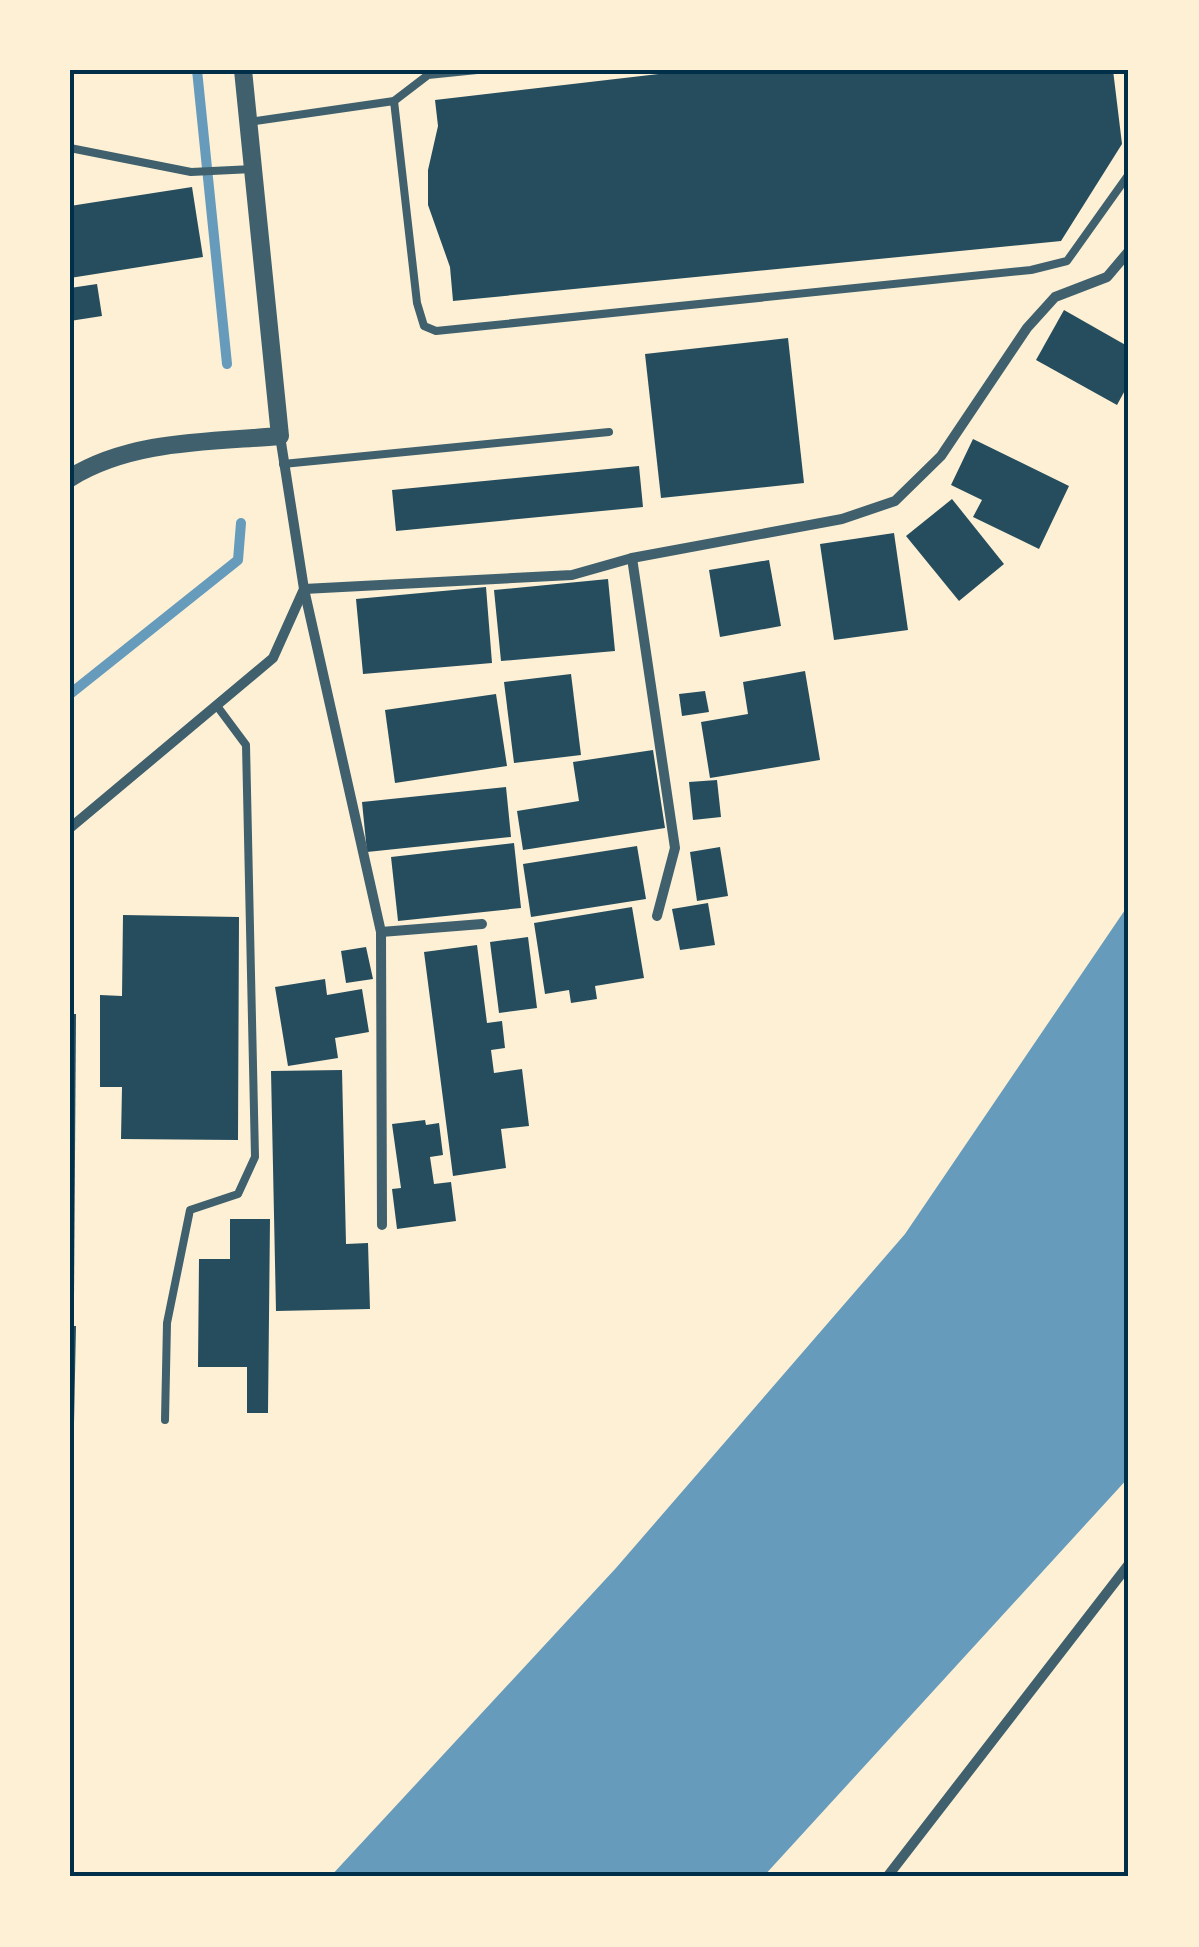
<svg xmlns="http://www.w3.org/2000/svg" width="1199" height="1947" font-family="'Archivo Narrow',sans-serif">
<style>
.water{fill:#669bbc}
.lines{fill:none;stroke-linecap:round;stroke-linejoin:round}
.stream{stroke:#669bbc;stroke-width:10}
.building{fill:#264d5e}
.service{stroke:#3f606c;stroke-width:8}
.minor{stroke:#3f606c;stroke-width:10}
.tertiary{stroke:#3f606c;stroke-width:18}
.neatline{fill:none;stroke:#003049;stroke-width:4}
</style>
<rect width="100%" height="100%" fill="#fdf0d5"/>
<!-- water -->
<polygon class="water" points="1129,904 1129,1477 763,1877 330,1877 616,1568 905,1234"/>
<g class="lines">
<!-- stream -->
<g class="stream">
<polyline points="197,70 227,364"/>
<polyline points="70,694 238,560 241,523"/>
</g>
</g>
<!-- building -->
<g class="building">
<polygon points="693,70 1113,70 1122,144 1061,241 453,301 450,267 428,205 428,170 438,126 435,100"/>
<polygon points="192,187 203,257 70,278 70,206"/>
<polygon points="97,284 102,316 70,321 70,288"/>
<polygon points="1064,310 1129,347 1129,383 1117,405 1036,360"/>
<polygon points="788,338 804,483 661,498 645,354"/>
<polygon points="973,439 1069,486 1039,549 973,517 982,500 951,485"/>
<polygon points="639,466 643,507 396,531 392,490"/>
<polygon points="952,499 1004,564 959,601 906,536"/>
<polygon points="894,533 908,630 834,640 820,544"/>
<polygon points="769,560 781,626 720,637 709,570"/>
<polygon points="608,579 615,651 501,661 494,590"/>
<polygon points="486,587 492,663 363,674 356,599"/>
<polygon points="805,671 820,760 710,778 701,722 748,714 743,682"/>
<polygon points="571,674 581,755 514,763 504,682"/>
<polygon points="705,691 709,712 682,716 679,694"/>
<polygon points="496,694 507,766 395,783 385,710"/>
<polygon points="653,750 665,828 523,850 517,811 579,801 573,762"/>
<polygon points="717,780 721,817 693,820 689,782"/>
<polygon points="506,787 511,837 367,852 362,802"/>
<polygon points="514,843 521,908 398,921 391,857"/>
<polygon points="637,846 646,899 531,917 523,864"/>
<polygon points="720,847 728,896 697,901 690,852"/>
<polygon points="708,903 715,945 680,950 672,909"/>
<polygon points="632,907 644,978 595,986 597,999 571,1003 569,990 545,994 534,923"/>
<polygon points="123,915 239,917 238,1140 121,1139 122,1087 100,1087 100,995 122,996"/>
<polygon points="528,937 537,1008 499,1013 490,942"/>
<polygon points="477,945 487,1023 502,1021 505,1048 491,1050 494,1073 522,1069 529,1126 501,1129 506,1168 453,1176 424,952"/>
<polygon points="366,947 373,979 346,983 341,951"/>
<polygon points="325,979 327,995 362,989 369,1032 335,1038 338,1058 288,1066 275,987"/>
<polygon points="70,1014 76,1014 74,1297 70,1297"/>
<polygon points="342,1070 346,1244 368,1243 370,1309 276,1311 271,1071"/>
<polygon points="425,1120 426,1125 439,1123 443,1155 430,1157 434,1184 451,1182 456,1221 397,1229 392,1189 401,1188 392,1124"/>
<polygon points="230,1219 270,1219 268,1413 247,1413 247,1367 198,1367 199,1259 230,1259"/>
<polygon points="70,1326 76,1326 73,1471 70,1471"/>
</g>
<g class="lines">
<!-- service -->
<g class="service">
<polyline points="394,101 428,75 477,70"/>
<polyline points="249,122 394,101 417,303 424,326 436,331 1031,270 1067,261 1129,174"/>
<polyline points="70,148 191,172 253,169"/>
<polyline points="283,464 609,432"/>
<polyline points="165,1420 167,1323 190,1210 238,1194 255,1157 246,745 217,706"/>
</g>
<!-- minor -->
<g class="minor">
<polyline points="632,558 675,848 657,916"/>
<polyline points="70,828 273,658 304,589 280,436"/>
<polyline points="381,932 482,924"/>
<polyline points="382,1225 381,932 304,589 572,575 632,558 842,519 895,501 941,456 1027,328 1055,297 1107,277 1129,251"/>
<polyline points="887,1877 1129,1564"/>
</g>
<!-- tertiary -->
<path class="tertiary" d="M70 478C131 440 209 442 280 436L243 70"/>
</g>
<!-- border -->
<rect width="1199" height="1947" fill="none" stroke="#fdf0d5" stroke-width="145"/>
<rect x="72" y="72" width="1054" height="1802" class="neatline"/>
</svg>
